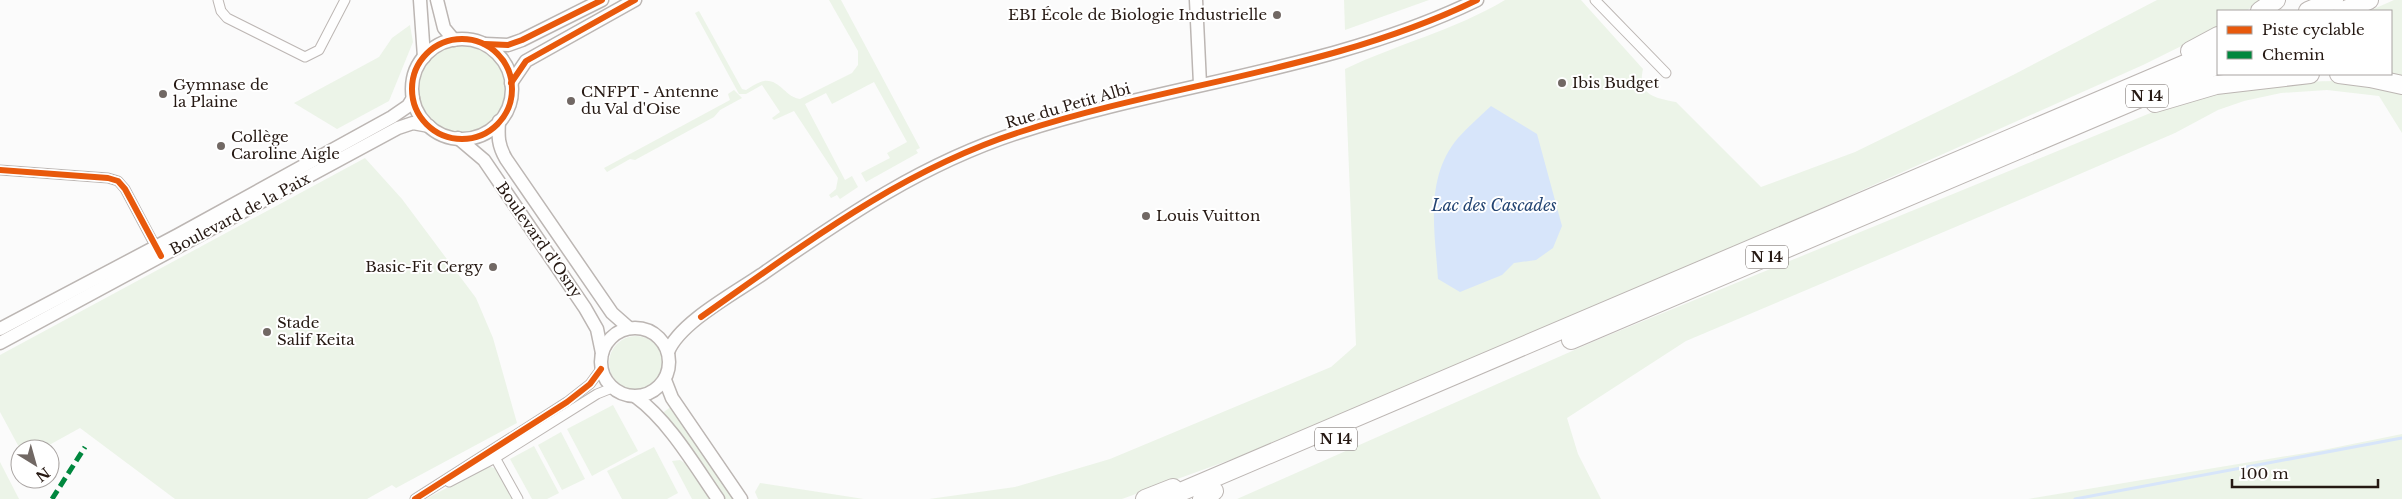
<svg xmlns="http://www.w3.org/2000/svg" width="2402" height="499" font-family="'Libre Baskerville',serif">
<style>
.green{fill:#ecf4e8}
.water{fill:#d7e5fa}
.lines{fill:none;stroke-linecap:round;stroke-linejoin:round}
.stream{stroke:#d7e5fa;stroke-width:3}
.street-casing{stroke:#bcb6b3;stroke-width:11}
.secondary-casing{stroke:#bcb6b3;stroke-width:15}
.highway-casing{stroke:#bcb6b3;stroke-width:20}
.street{stroke:#fefefe;stroke-width:9}
.secondary{stroke:#fefefe;stroke-width:12}
.highway{stroke:#fefefe;stroke-width:18}
.quiet{stroke:#00873e;stroke-width:5;stroke-dasharray:10 5;stroke-linecap:butt}
.cycleway-casing{stroke:#fff;stroke-width:9}
.cycleway{stroke:#e8590c;stroke-width:6}
.poi-dot{fill:#716864;stroke:#fff;stroke-width:2}
.labels{text-anchor:middle;stroke-width:4;stroke-linejoin:round;paint-order:stroke}
.shield{fill:#fff;stroke:#675e5a;stroke-width:1}
.shield-label{font-size:14px;font-weight:bold;fill:#261913}
.poi-label{font-size:15px;fill:#261913;stroke:#fff;text-anchor:start}
.street-label{font-size:15px;fill:#261913;stroke:#fff}
.water-label{font-size:16px;font-style:italic;fill:#234472;stroke:#fff}
</style>
<rect width="100%" height="100%" fill="#fbfbfb"/>
<!-- green -->
<g class="green">
<path d="M829 0H841L920 148 916 150 918 153 866 182 861 173 890 158 887 153 907 142 874 82 832 104 826 93 805 104 845 180 852 176 858 187 840 199 837 195 831 198 829 195 836 189 838 178 794 111 774 120 772 118 780 112 762 85 746 94H739L695 13 699 11 742 89 746 90C751 87 758 82 764 81 780 79 786 98 800 99L852 73 858 65V51Z"/>
<polygon points="1344,0 1429,0 1345,30"/>
<path d="M1505 0H1581L1643 69C1637 95 1655 98 1676 102L1761 187 1855 152 2013 75 2157 0H2262L2246 11H2218V28L2143 65 1725 251 1263 448 1122 499H929L1015 487 1110 459 1331 367 1356 345 1345 69C1397 44 1455 30 1505 0Z"/>
<polygon points="2394,0 2402,0 2402,80 2391,74 2391,11 2369,11"/>
<polygon points="410,25 413,42 389,101 337,129 294,103 379,57 392,38"/>
<circle cx="462" cy="89" r="43"/>
<path d="M2335 81 2402 94V133L2379 96 2327 90 2281 93 2244 101 2218 110 2175 133 2045 189 1686 341 1567 418 1578 454 1601 499H1237L1597 340 2170 105C2229 90 2274 82 2335 81Z"/>
<polygon points="734,90 742,98 720,110 714,117 635,160 630,159 607,172 604,168 730,100 728,94"/>
<polygon points="365,158 402,199 476,298 493,338 517,423 396,488 392,485 367,499 175,499 80,428 42,449 20,449 0,412 0,355"/>
<circle cx="636" cy="363" r="27"/>
<polygon points="613,405 638,451 592,476 567,429"/>
<polygon points="672,406 735,499 724,499 661,414"/>
<polygon points="561,432 585,479 562,490 538,445"/>
<polygon points="2402,434 2402,499 2028,499 2323,450"/>
<polygon points="534,446 559,493 547,499 532,499 510,459"/>
<polygon points="654,447 678,493 667,499 622,499 607,471"/>
<polygon points="680,460 689,466 712,499 692,499 672,461"/>
<polygon points="0,462 19,499 0,499"/>
<polygon points="487,466 495,468 512,499 426,499"/>
<polygon points="760,483 864,499 758,499 755,492"/>
</g>
<!-- water -->
<path class="water" d="M1491 106 1537 134 1562 226 1553 248 1536 260 1514 263 1502 275 1460 292 1438 279C1435 232 1424 178 1458 138 1468 127 1480 116 1491 106Z"/>
<g class="lines">
<!-- stream -->
<polyline class="stream" points="2075,499 2402,438"/>
<!-- street casing -->
<g class="street-casing">
<g id="street">
<polyline points="218,0 221,11 227,18 305,57 319,50 345,0"/>
<polyline points="1595,0 1666,73"/>
<polyline points="0,170 108,178 118,181 125,189 158,251"/>
<polyline points="493,454 518,499"/>
<polyline points="449,482 495,458 597,394 612,388"/>
<polyline points="415,499 567,402 590,384 601,369"/>
</g>
</g>
<!-- secondary casing -->
<g class="secondary-casing">
<g id="secondary">
<polyline points="420,0 424,57"/>
<polyline points="437,0 444,28 454,40"/>
<polyline points="1196,0 1200,84"/>
<circle cx="462" cy="89" r="50"/>
<polyline points="485,44 508,45 522,40 602,0"/>
<polyline points="511,83 526,61 635,0"/>
<path d="M499 121C498 137 498 145 506 159L612 313 629 328"/>
<polyline points="458,138 484,160 585,308 597,329 602,353"/>
<circle cx="635" cy="362" r="34"/>
<polyline points="0,329 178,235 392,117 408,106 413,98"/>
<polyline points="0,343 398,128 413,123 429,126"/>
<path d="M668 352C679 323 735 293 761 275 845 217 921 164 1020 132 1171 83 1333 70 1477 0"/>
<polyline points="665,380 672,398 741,499"/>
<path d="M636 397C669 421 695 466 718 499"/>
</g>
</g>
<!-- highway casing -->
<g class="highway-casing">
<g id="highway">
<polyline points="2260,11 2276,0"/>
<polyline points="2308,11 2334,0"/>
<polyline points="2343,11 2369,0"/>
<polyline points="2190,51 2218,36"/>
<polyline points="2339,74 2370,78 2402,85"/>
<polyline points="2155,103 2216,85 2310,74"/>
<polyline points="1571,340 2218,65"/>
<polyline points="1145,499 1173,488"/>
<polyline points="1164,499 2218,50"/>
<polyline points="1202,499 1214,491"/>
</g>
</g>
<!-- street -->
<use href="#street" class="street"/>
<!-- secondary -->
<use href="#secondary" class="secondary"/>
<!-- highway -->
<use href="#highway" class="highway"/>
<!-- quiet -->
<polyline class="quiet" points="52,499 85,447"/>
<!-- cycleway casing -->
<g class="cycleway-casing">
<g id="cycleway">
<circle cx="462" cy="89" r="50"/>
<polyline points="485,44 508,45 522,40 602,0"/>
<polyline points="511,83 526,61 635,0"/>
<polyline points="0,170 108,178 118,181 125,189 161,256"/>
<path d="M701 317C802 246 901 170 1020 132 1171 83 1333 70 1477 0"/>
<polyline points="415,499 567,402 590,384 601,369"/>
</g>
</g>
<!-- cycleway -->
<use href="#cycleway" class="cycleway"/>
</g>
<!-- markers -->
<g class="poi-dot">
<circle cx="1277" cy="15" r="5"/>
<circle cx="1562" cy="83" r="5"/>
<circle cx="163" cy="94" r="5"/>
<circle cx="571" cy="101" r="5"/>
<circle cx="221" cy="146" r="5"/>
<circle cx="1146" cy="216" r="5"/>
<circle cx="493" cy="267" r="5"/>
<circle cx="267" cy="332" r="5"/>
</g>
<g class="labels">
<!-- shield labels -->
<g class="shield">
<rect x="2126" y="84.5" width="42" height="23" rx="4"/>
<rect x="1746" y="245.5" width="42" height="23" rx="4"/>
<rect x="1315" y="427.5" width="42" height="23" rx="4"/>
</g>
<g class="shield-label">
<text x="2147" y="101">N 14</text>
<text x="1767" y="262">N 14</text>
<text x="1336" y="444">N 14</text>
</g>
<!-- poi labels -->
<g class="poi-label">
<text x="1267" y="20" text-anchor="end">EBI École de Biologie Industrielle</text>
<text x="1572" y="88">Ibis Budget</text>
<text x="173" y="90">Gymnase de<tspan x="173" dy="17">la Plaine</tspan></text>
<text x="581" y="97">CNFPT - Antenne<tspan x="581" dy="17">du Val d'Oise</tspan></text>
<text x="231" y="142">Collège<tspan x="231" dy="17">Caroline Aigle</tspan></text>
<text x="1156" y="221">Louis Vuitton</text>
<text x="483" y="272" text-anchor="end">Basic-Fit Cergy</text>
<text x="277" y="328">Stade<tspan x="277" dy="17">Salif Keita</tspan></text>
</g>
<!-- street labels -->
<g class="street-label">
<text transform="translate(1068 106) rotate(-16)" y="5">Rue du Petit Albi</text>
<text transform="translate(240 214) rotate(-28)" y="5">Boulevard de la Paix</text>
<text transform="translate(539 240) rotate(55)" y="5">Boulevard d'Osny</text>
</g>
<!-- water labels -->
<g class="water-label">
<text x="1494" y="211">Lac des Cascades</text>
</g>
</g>
<!-- legend -->
<rect x="2217" y="10" width="175" height="65" fill="#ffffff" stroke="#a8a3a1"/>
<rect x="2227" y="26" width="25" height="8" fill="#e8590c" stroke="#a8a3a1"/>
<text x="2262" y="35" font-size="15" fill="#261913">Piste cyclable</text>
<rect x="2227" y="51" width="25" height="8" fill="#00873e" stroke="#a8a3a1"/>
<text x="2262" y="60" font-size="15" fill="#261913">Chemin</text>
<!-- north arrow -->
<g transform="translate(35 464) rotate(143)"><circle r="24" fill="#ffffff" stroke="#a8a3a1"/>
<path d="M0-4L9 19L0 12L-9 19Z" fill="#716864"/>
<text y="-8" font-size="14" font-weight="bold" text-anchor="middle" fill="#261913">N</text>
</g>
<!-- scale -->
<path d="M2232 479v8h146v-8" fill="none" stroke="#261913" stroke-width="2.5"/>
<text x="2240" y="479" font-size="15" fill="#261913" stroke="#ffffff" stroke-width="4" paint-order="stroke">100 m</text>
</svg>
